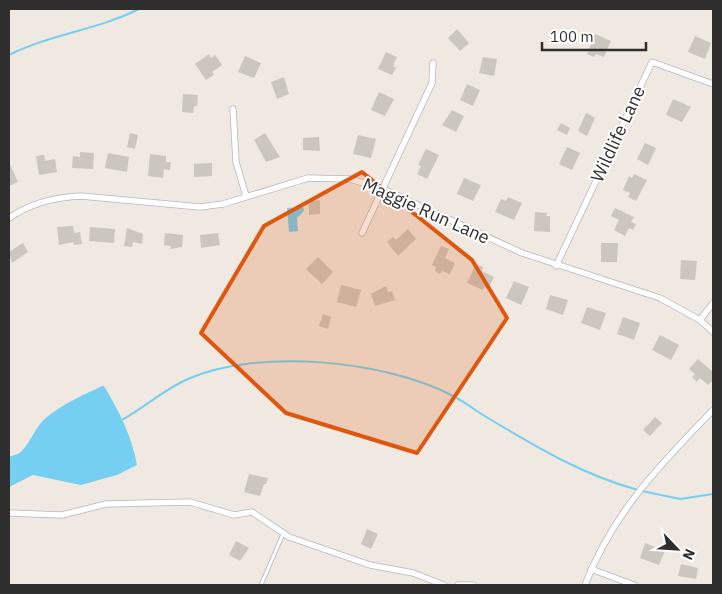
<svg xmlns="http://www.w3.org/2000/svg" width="722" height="594" font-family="'IBM Plex Sans',sans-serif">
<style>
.water{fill:#75cff0}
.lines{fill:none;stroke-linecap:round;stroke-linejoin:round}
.stream{stroke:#75cff0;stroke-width:2}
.building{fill:#cbc7bf}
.lane-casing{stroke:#b4b7c1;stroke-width:4.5}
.street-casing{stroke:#b4b7c1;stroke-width:7}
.lane{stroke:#fff;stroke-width:3}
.street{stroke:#fff;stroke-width:5.5}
.marked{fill:#df570e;fill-opacity:0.2;stroke:#df570e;stroke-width:4;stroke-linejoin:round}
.labels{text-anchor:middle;stroke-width:4;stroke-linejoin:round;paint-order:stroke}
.street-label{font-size:18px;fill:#2e2e2e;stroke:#fff}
</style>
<rect width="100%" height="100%" fill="#efe9e1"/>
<!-- water -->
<g class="water">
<polygon points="303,207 304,211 297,218 298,231 289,232 287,208"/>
<path d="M102 386H104C119 411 132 437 137 465L117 475 81 485 33 475 9 487V459C30 452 31 430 47 417 63 404 83 395 102 386Z"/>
</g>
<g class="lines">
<!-- stream -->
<g class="stream">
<path d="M9 55C51 34 97 30 139 9"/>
<path d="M120 421C144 408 163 390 188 379 258 348 385 360 453 396 465 402 476 411 488 418 536 447 583 475 638 490"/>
<polyline points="9,458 21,454"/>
<polyline points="642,491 680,499 713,494"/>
</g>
</g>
<!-- building -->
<g class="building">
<polygon points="457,29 469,43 460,51 448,38"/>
<polygon points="595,34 611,41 604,57 596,54 594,57 587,54"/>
<polygon points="695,36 711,43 705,59 688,52"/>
<polygon points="386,52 397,57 393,66 396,68 392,75 378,69"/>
<polygon points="209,54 211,58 215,55 222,65 212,72 214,75 206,80 195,64"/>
<polygon points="245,56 261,63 254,78 238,72"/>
<polygon points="483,57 497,59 494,76 479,73"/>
<polygon points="284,77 289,94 277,99 271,82"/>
<polygon points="467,84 480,90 473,106 460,100"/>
<polygon points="379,92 394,99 385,116 371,110"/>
<polygon points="183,94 198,95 197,106 194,106 193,113 182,112"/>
<polygon points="673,99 691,107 682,122 666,115"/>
<polygon points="452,110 464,116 456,132 442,125"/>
<polygon points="586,113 595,118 587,136 578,131"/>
<polygon points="561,123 570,128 567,135 557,130"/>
<polygon points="130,133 138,135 135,149 127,147"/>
<polygon points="265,133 280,157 266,162 254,140"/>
<polygon points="358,135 376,139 371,158 353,154"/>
<polygon points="319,137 320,151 303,150 303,138"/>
<polygon points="645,143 656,148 648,165 637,159"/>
<polygon points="567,147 580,153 572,170 559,164"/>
<polygon points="426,149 439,155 427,179 417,174 421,166 418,165"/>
<polygon points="80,152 94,153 93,169 72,168 73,156 80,157"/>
<polygon points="108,153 129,157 127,172 105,168"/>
<polygon points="150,154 166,156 166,162 171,162 170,170 164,169 163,178 148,176"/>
<polygon points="44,155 45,161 55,159 57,172 39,175 36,156"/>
<polygon points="9,162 18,182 9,186"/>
<polygon points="212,163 212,176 194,177 194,164"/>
<polygon points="634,174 647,180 636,201 628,197 630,193 623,190 629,176 632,178"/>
<polygon points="464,178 481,185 473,201 457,194"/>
<polygon points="508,197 522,203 514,220 495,212 501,199 506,201"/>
<polygon points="320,200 320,214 309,215 309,201"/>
<polygon points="615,208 634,217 631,222 636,224 633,230 629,228 625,236 614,230 619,220 611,216"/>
<polygon points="535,212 547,213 546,216 550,216 550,232 534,231"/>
<polygon points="73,226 74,233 80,232 82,244 74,245 73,242 59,245 57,227"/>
<polygon points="90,227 115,229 114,243 89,241"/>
<polygon points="127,228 143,234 142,244 133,242 132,247 124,246"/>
<polygon points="408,229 416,239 398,256 387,242 393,237 396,240"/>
<polygon points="165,233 183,235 182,247 170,249 171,246 164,245"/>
<polygon points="218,233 220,245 201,248 200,235"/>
<polygon points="23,243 28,252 12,263 9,252"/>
<polygon points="601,243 618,243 617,262 601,262"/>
<polygon points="441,246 449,249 445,258 455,263 450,274 442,271 440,274 435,271 436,267 432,265"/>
<polygon points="318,257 333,272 322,284 306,269"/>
<polygon points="681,260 697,261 695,280 680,279"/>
<polygon points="476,264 483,267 482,271 494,277 488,289 484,287 483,290 467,283"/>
<polygon points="514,281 529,287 521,305 506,298"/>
<polygon points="341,285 361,290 356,307 337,302"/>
<polygon points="386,286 388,292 392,291 395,300 375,306 371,294"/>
<polygon points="550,295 568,300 563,315 546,309"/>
<polygon points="587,307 606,313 600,330 581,323"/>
<polygon points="323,314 331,317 328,329 319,326"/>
<polygon points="623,317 640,323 634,340 617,334"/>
<polygon points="660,335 679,345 671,360 652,350"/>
<polygon points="698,359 713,372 713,380 708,385 700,378 697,382 692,377 695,374 689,369"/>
<polygon points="655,417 662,423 650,436 643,430"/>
<polygon points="249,474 268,478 266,484 264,484 260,496 244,492"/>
<polygon points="367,529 378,534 371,549 361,544"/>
<polygon points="236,541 249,548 240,561 229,555"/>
<polygon points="645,543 665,551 659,565 640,558"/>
<polygon points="681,564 698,568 696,579 678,576"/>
</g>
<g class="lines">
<!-- lane casing -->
<g class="lane-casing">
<polyline id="lane" points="261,585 283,534"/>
</g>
<!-- street casing -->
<g class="street-casing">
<g id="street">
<polyline points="233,109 236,162 246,196"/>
<path d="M9 218C31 203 54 197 81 196L200 207 223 204 308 178 350 179 383 189 522 253 660 298 700 320 713 332"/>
<polyline points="362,233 432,83 433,63"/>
<polyline points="556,266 652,62 713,84"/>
<polyline points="700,320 713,303"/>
<polyline points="9,513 62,515 106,504 190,502 234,515 252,512 289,537 370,565 413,573 444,585"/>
<polyline points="591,569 634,585"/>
<polyline points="458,585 473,585"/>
<path d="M585 585C613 512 660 465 713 410"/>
</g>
</g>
<!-- lane -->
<use href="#lane" class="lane"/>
<!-- street -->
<use href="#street" class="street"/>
</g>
<!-- marked area -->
<path class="marked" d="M362 172 472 260 507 318 417 453 286 413 201 333 264 226Z"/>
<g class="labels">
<!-- street labels -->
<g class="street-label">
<text transform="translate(618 134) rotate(-65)" y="6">Wildlife Lane</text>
<text transform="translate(426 211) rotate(24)" y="6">Maggie Run Lane</text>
</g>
</g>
<!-- border -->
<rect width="722" height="594" fill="none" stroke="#2e2e2e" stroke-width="20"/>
<!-- north arrow -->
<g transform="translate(677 549) rotate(115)" stroke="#ffffff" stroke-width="4" paint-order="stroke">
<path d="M0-4L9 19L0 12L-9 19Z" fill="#2e2e2e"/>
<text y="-8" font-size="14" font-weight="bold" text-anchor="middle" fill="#2e2e2e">N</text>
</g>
<!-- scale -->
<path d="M542 42v8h104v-8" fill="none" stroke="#2e2e2e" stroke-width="2.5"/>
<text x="550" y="42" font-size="15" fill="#2e2e2e" stroke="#ffffff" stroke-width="4" paint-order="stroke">100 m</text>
</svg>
